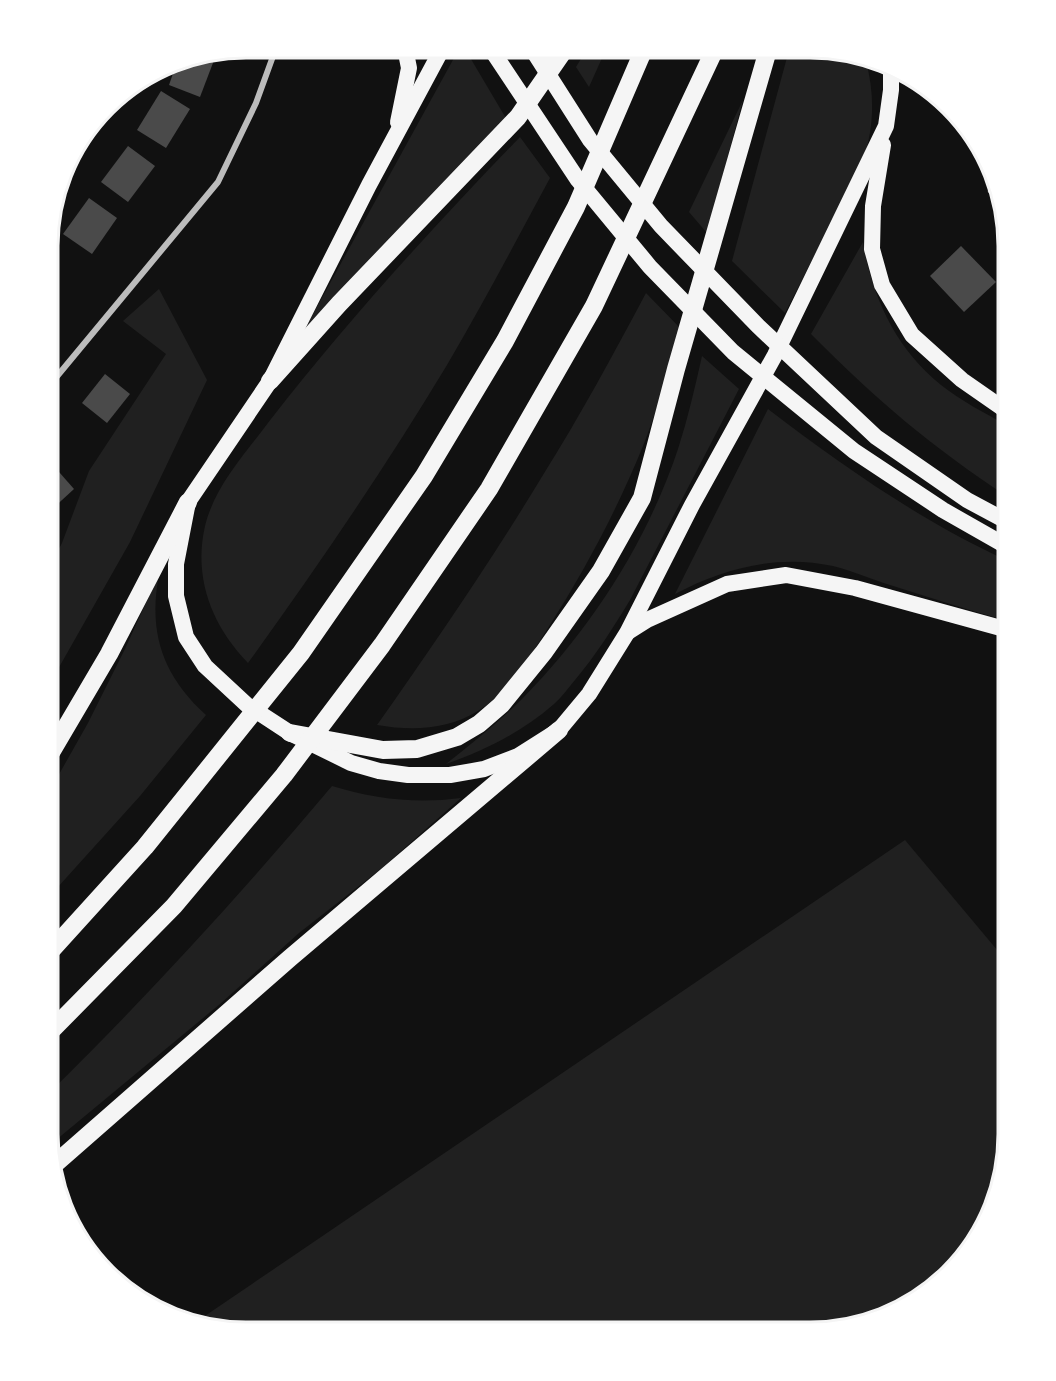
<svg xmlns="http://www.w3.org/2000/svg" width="1056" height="1381" font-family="'Libre Baskerville',serif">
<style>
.green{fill:#202020}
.building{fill:#4a4a4a}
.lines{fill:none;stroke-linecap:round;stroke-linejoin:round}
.service{stroke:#bcbcbc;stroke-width:4.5}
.minor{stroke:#bcbcbc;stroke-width:6}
.trunk{stroke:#f5f5f5;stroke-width:16}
.motorway{stroke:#f5f5f5;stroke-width:18}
.rim{fill:none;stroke:#f5f5f5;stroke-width:3}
</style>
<rect width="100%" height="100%" fill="#111"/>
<!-- green -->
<g class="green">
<polygon points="459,49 465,49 507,120 296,345"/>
<polygon points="587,49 606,49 589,87 576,67"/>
<path d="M789 50H836L866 61C875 96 874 127 863 161L785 313 732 261Z"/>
<polygon points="743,100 707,233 689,212"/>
<path d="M520 137 550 178C516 241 483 304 447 365 385 468 318 566 248 663 212 626 193 578 205 526 215 485 246 453 271 419 348 320 433 227 520 137Z"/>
<path d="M863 242C872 297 896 349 941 385 961 401 985 413 1008 426V497C933 448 874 398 811 334Z"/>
<polygon points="159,289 207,380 130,542 49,685 49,568 62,543 89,471 166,354 123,321"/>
<path d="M646 293 681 329C669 369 658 408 643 446 617 510 585 570 548 628 529 658 509 692 478 711 447 730 412 731 377 725 435 643 491 561 543 475 580 416 613 355 646 293Z"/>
<path d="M702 356 739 389 630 600C613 628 596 655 575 680 568 688 562 697 554 704 522 732 486 750 446 764 472 743 499 722 522 699 591 629 647 542 678 449 688 418 695 387 702 356Z"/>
<path d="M768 409C844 467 921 521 1008 561V621C968 610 929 597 890 585 871 579 853 571 833 566 778 554 724 568 675 594Z"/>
<path d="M159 574C148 632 162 675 206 715L140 796 48 898 49 792 88 723 125 649Z"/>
<path d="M332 786C375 799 416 804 461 798L382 868 299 933 220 1004 50 1145 48 1135V1094C148 996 242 893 332 786Z"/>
<polygon points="905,840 1008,963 1008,1148 975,1245 898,1312 810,1333 221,1331 196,1322"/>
</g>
<!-- building -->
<g class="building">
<polygon points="212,54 216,55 200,97 169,85 177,62 182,59"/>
<polygon points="161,91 190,109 166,148 137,130"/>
<polygon points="128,146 155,166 128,202 101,182"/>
<polygon points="89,198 117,218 92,254 63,234"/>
<polygon points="961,246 996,282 964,312 930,276"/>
<polygon points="105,374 130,394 107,423 82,403"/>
<polygon points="52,464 74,489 49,512 49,467"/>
</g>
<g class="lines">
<!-- service -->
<polyline class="service" points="990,191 996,197"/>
<!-- minor -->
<polyline class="minor" points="49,386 218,182 256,103 276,48"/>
<!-- trunk -->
<g class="trunk">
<polyline points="442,49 369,185 270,381 188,502 176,564 176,596 186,637 205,666 247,705 290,733 351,763 379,771 408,775 450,775 484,769 518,756 559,730 589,694 627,633 692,505 775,355 886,126 891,90 891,71"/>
<polyline points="491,49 578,180 650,267 733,352 854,451 943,510 1008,547"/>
<polyline points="532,49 590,140 661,226 758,326 876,437 967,500 1008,522"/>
<polyline points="398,122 409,68 405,48"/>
<polyline points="883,145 873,206 872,249 882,285 912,335 962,380 1008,412"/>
<polyline points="628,632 647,620 727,584 786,575 855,588 1008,630"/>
</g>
<!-- motorway -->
<g class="motorway">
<polyline points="270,381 339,304 518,117 565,49"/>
<polyline points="290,733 383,750 417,749 457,737 479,724 501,705 544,652 601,571 642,498 676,369 768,50"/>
<polyline points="49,756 109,654 188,502"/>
<polyline points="48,954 145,847 301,653 424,476 505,341 576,207 644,49"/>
<polyline points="48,1034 174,906 284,775 382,645 489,489 594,306 715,49"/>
<polyline points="55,1164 290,958 559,730"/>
</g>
</g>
<!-- crop -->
<path d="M0 0H1056V1381H0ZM246 58H810A188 188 0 0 1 998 246V1134A188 188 0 0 1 810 1322H246A188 188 0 0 1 58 1134V246A188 188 0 0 1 246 58Z" fill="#fff" fill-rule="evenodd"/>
<path class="rim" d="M246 58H810A188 188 0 0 1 998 246V1134A188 188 0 0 1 810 1322H246A188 188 0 0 1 58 1134V246A188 188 0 0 1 246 58Z"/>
</svg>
